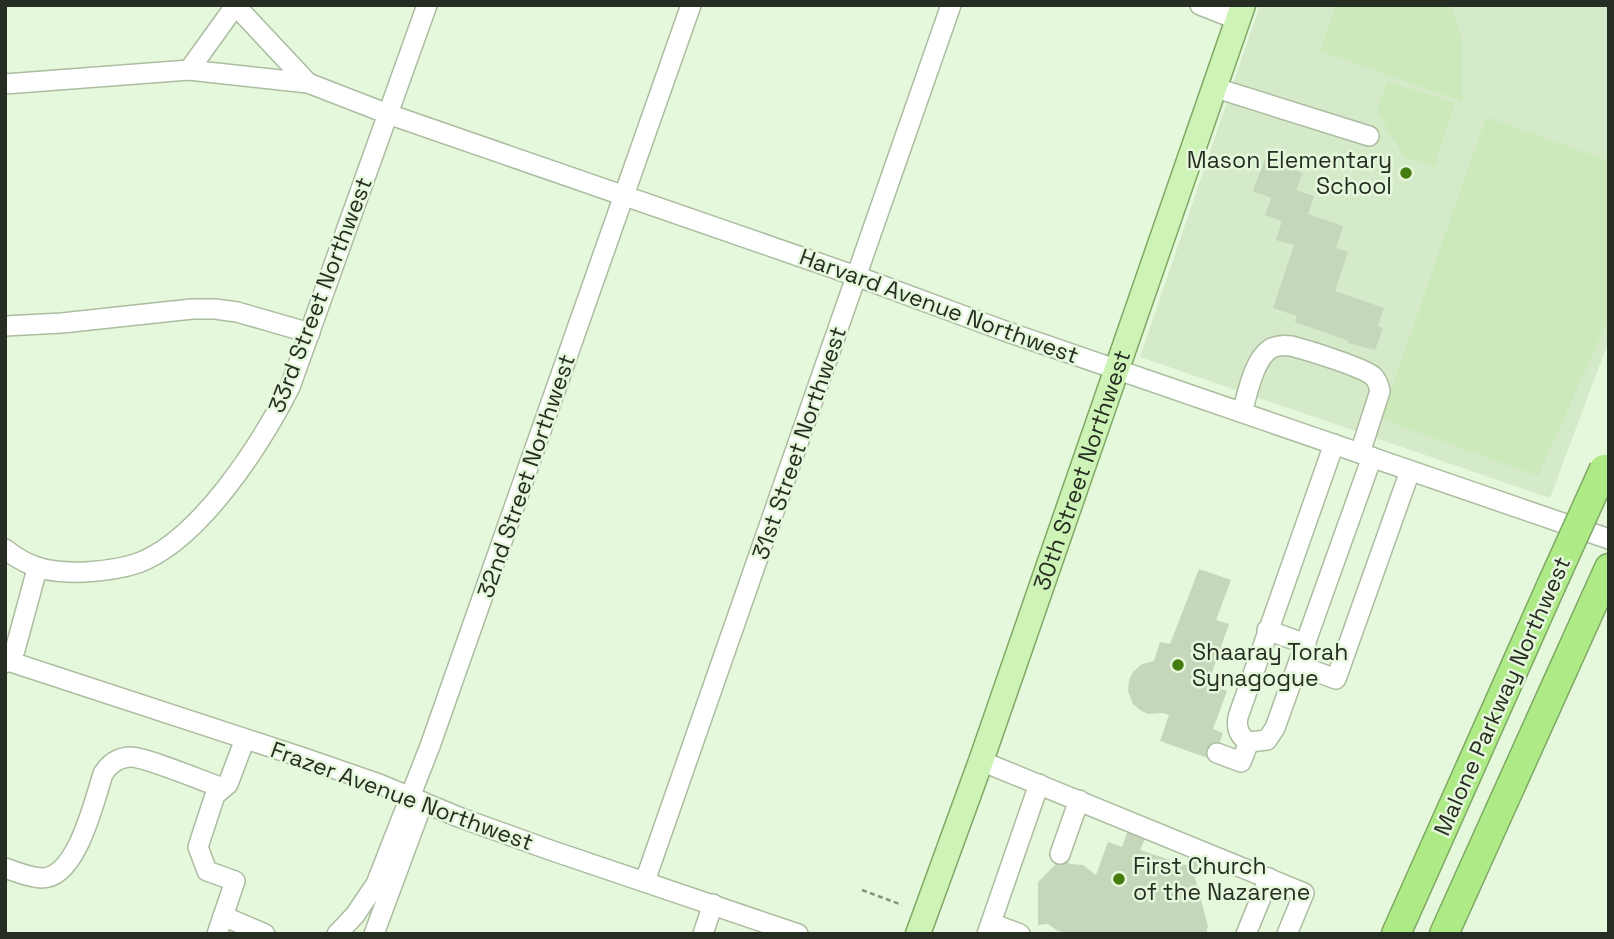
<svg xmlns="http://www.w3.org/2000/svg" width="1614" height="939" font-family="'Space Grotesk',sans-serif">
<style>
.built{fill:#d5eac9}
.green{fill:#cce9bb}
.building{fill:#c5d6bb}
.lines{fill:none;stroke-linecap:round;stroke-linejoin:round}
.minor-casing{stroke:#abbca1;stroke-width:22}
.major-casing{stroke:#7ea864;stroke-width:27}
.highway-casing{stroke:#7ea864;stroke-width:31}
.path{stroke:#86937f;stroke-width:2.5;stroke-dasharray:5 3.5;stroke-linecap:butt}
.minor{stroke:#fff;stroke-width:19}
.major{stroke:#cef3b7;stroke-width:24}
.highway{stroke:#aeeb87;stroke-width:28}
.highway-bridge-casing{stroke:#7ea864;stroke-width:31;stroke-linecap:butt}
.highway-bridge{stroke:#aeeb87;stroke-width:28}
.poi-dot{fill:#457c10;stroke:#e6f8dc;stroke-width:2.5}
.labels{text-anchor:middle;stroke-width:5;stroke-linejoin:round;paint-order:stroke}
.poi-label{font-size:23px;fill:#262d22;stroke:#e6f8dc;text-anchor:start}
.street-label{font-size:23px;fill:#262d22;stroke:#e6f8dc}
</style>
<rect width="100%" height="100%" fill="#e6f8dc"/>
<!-- built -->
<polygon class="built" points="1260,5 1609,5 1609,340 1550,498 1140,357"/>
<!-- green -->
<g class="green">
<polygon points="1336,5 1451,5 1462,39 1462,101 1320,51"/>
<polygon points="1387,81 1455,103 1434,167 1404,157 1377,111"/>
<polygon points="1486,117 1609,161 1609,318 1538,476 1381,419"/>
</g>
<!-- building -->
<g class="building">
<polygon points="1265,159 1303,173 1296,190 1314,196 1308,214 1343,226 1336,248 1348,252 1335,291 1384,308 1378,326 1383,328 1375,350 1348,343 1349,341 1295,322 1297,316 1273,308 1294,245 1276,240 1282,221 1265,215 1271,198 1253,191"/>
<polygon points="1199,569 1231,580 1216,620 1229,624 1208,684 1227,691 1213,729 1223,733 1213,760 1160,741 1169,715 1162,713 1148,714 1140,710 1133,704 1128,691 1129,680 1133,672 1142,664 1154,661 1160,642 1170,644"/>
<polygon points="1129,827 1147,834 1140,850 1186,865 1196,860 1199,868 1193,871 1208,926 1206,934 1062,934 1063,932 1058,931 1048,924 1038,925 1038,882 1062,858 1070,864 1083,865 1096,875 1108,842 1122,847"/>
</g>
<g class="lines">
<!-- minor casing -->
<g class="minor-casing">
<g id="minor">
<polyline points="235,5 308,83"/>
<polyline points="1200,5 1238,20"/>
<polyline points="189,70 235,6"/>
<polyline points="5,84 189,70 308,83 388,114 856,276 1002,330 1609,539"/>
<polyline points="1216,88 1369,136"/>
<polyline points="5,326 62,323 192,309 215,309 237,312 310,333"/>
<path d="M1242 412C1248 393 1253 361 1270 349 1277 345 1284 345 1291 346 1307 350 1362 367 1373 376 1377 380 1379 386 1380 391L1360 453"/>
<path d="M1334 444 1238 717C1236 728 1239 737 1249 742L1267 740 1275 728 1372 457"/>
<path d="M5 549C31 570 53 573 85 572 103 571 121 569 138 563 200 540 261 444 290 387L427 5"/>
<polyline points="1267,630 1306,644"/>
<polyline points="5,660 304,758 379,784 461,818 550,850 798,934"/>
<polyline points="5,663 15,650 37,569"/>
<polyline points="1298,665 1336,679 1410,471"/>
<polyline points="1217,753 1241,762 1249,742"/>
<polyline points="981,761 1304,893 1287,934"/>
<polyline points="1060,854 1079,800"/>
<path d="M5 868C17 872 30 878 42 878 77 878 94 801 103 774 109 764 117 758 129 757 144 756 205 782 223 788"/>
<polyline points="645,881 951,5"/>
<polyline points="223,916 265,934"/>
<polyline points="991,923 1020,934"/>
<polyline points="217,934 235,881 207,871 198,847 215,795 228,784 245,739"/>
<polyline points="337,934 355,915 376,884 430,746 691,5"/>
<polyline points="374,934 423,802"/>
<polyline points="703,934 713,904"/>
<polyline points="987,934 1039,784"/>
<polyline points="1246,934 1269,878"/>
</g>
</g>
<!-- major casing -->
<g class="major-casing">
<g id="major">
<path id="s1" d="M918 934 981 761 1243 5"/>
</g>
</g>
<!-- highway casing -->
<g class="highway-casing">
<g id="highway">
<polyline points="1396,934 1551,586"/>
<polyline points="1444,934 1609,568"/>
</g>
</g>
<!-- path -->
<polyline class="path" points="862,890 902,905"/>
<!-- minor -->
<use href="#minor" class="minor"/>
<!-- major -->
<use href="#major" class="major"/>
<!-- highway -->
<use href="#highway" class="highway"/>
<!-- highway-bridge casing -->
<g class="highway-bridge-casing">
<polyline id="highway-bridge" points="1551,586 1604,469"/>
</g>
<!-- highway-bridge -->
<use href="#highway-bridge" class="highway-bridge"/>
</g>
<!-- markers -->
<g class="poi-dot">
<circle cx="1406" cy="173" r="7"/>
<circle cx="1178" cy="665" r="7"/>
<circle cx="1119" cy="879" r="7"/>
</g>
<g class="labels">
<!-- poi labels -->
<g class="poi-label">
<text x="1392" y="168" text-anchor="end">Mason Elementary<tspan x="1392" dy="26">School</tspan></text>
<text x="1192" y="660">Shaaray Torah<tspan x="1192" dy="26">Synagogue</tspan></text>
<text x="1133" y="874">First Church<tspan x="1133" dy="26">of the Nazarene</tspan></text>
</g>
<!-- street labels -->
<g class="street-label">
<text transform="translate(320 295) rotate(-69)" y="8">33rd Street Northwest</text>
<text transform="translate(939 306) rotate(20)" y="8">Harvard Avenue Northwest</text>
<text transform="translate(799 443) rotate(-71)" y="8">31st Street Northwest</text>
<text dy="8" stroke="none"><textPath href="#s1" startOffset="492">30th Street Northwest</textPath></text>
<text transform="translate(526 476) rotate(-71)" y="8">32nd Street Northwest</text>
<text transform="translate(1502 696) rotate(-66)" y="8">Malone Parkway Northwest</text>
<text transform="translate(402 796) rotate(20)" y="8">Frazer Avenue Northwest</text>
</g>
</g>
<!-- border -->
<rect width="1614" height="939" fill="none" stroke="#262d22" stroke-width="14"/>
</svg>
